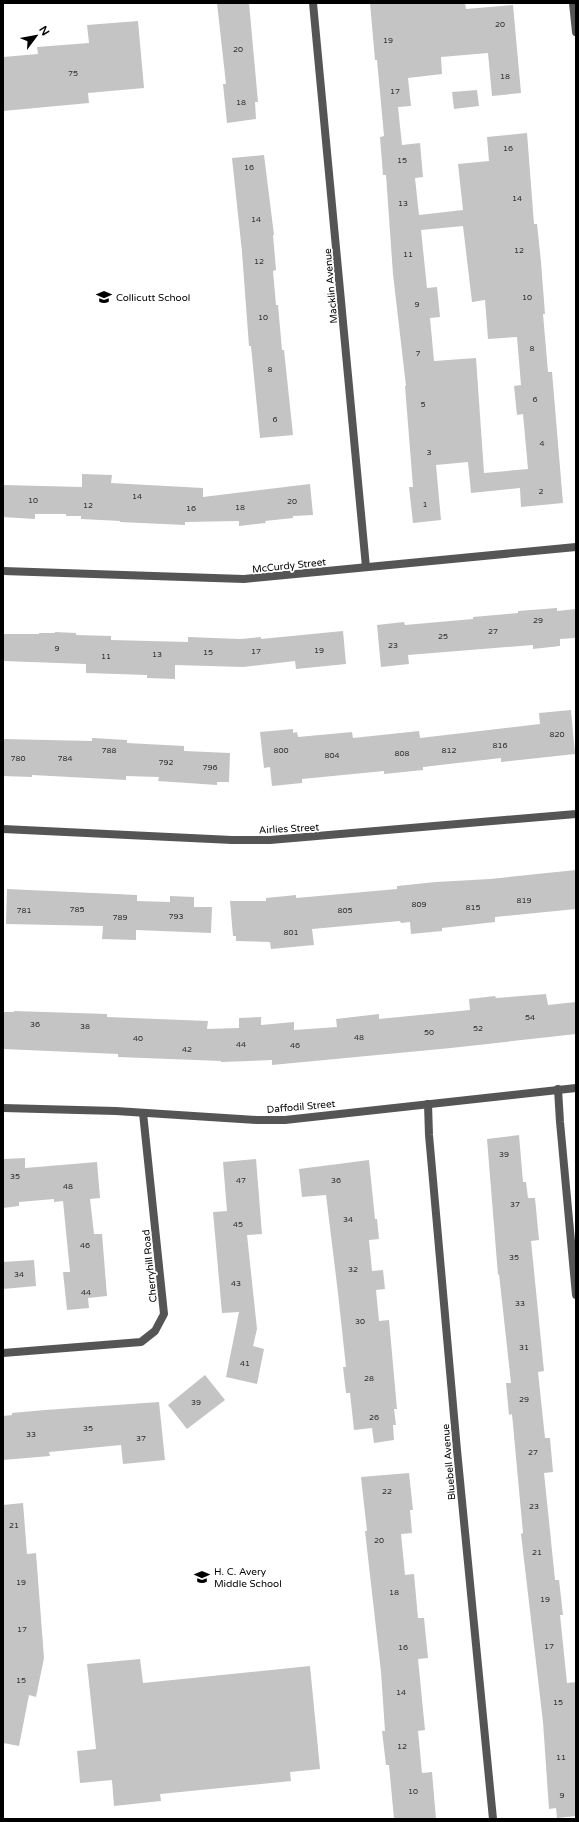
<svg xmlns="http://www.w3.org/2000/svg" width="579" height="1822" font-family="'Varela Round',sans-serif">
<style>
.building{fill:#c4c4c4;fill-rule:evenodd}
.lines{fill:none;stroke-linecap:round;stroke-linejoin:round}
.service{stroke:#555;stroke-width:8}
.minor{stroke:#555;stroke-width:8}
.tertiary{stroke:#555;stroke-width:8}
.labels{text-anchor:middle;stroke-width:3.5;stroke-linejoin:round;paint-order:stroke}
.number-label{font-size:8px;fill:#313131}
.street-label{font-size:10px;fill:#000;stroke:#fff}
.poi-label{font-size:10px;fill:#000;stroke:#fff;text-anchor:start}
</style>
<rect width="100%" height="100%" fill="#fff"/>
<!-- building -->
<g class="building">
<polygon points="217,3 249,3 258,102 255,102 256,119 227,123 223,84 226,84"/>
<path d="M370 3H465L466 9 513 5 521 93 492 96 488 53 441 57 442 74 408 78 411 106 398 107 402 145 420 143 423 177 415 178 419 215 463 210 458 164 489 161 487 137 527 133 534 224H537L541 262 545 314H543L548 372H552L563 503 521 507 520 488 471 493 468 462 436 465 441 520 413 523 409 487H413L405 386H406L393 274 386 175H383L380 137 384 136 377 60H375ZM463 226 472 302 485 300 488 339 517 337 521 385 514 386 517 415 523 414 528 469 484 473 476 358 434 361 430 318 440 317 437 287 427 288 421 230Z"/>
<polygon points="138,21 144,88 88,93 89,103 3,111 3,57 38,54 37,47 89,43 87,25"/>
<polygon points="477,90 479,106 454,109 452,92"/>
<polygon points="264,155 274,235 273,235 276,270 273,271 276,305 278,305 282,350 284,350 293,435 260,438 251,346 249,346 242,252 232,158"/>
<polygon points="82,474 112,475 111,483 203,488 203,497 310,484 313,515 293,516 293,518 265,521 266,523 239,526 239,521 185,522 185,525 120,522 120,521 81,519 81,516 66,516 66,514 35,514 35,519 3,517 3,485 82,487"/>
<polygon points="557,608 557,611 576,609 576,638 560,639 560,646 533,649 533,645 408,655 409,664 381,667 377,625 404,622 405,625 473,619 473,617 518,613 518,611"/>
<polygon points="343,631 346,664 296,669 295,661 243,667 175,665 175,679 147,678 147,675 86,673 86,664 3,661 3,634 39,634 39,633 55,633 55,632 76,633 76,635 111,636 111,640 188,642 188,637 241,639 261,637 261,639"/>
<polygon points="571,710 575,754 501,762 501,758 423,767 423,770 384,774 384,771 302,779 302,783 272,786 270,767 264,768 260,732 293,729 293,733 297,732 298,737 352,732 353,738 419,731 420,738 540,724 539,713"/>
<polygon points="92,738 127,740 127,743 184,746 184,751 230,753 229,782 217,782 217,785 158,781 159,777 126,776 126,780 32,775 32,777 3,776 3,739 92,741"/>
<polygon points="576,870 576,909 495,917 495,922 442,928 442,931 411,934 410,922 401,923 400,921 312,929 314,945 271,949 270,942 236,941 236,936 233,936 230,901 266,901 266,898 296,895 296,898 397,889 397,886 436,882 490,879"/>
<polygon points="7,889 137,895 137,901 170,902 170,896 194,897 194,907 212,907 211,933 136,930 136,940 102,939 103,926 6,924"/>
<polygon points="546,994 548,1005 576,1002 576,1034 451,1048 272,1065 272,1060 221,1062 221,1061 118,1057 118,1054 3,1049 3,1012 14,1012 14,1011 107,1014 107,1017 208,1021 207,1029 239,1028 239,1018 261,1017 261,1025 294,1022 294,1030 337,1027 336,1019 379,1014 379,1019 470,1010 469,999 495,996 496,998"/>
<polygon points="519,1135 523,1182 526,1182 528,1198 535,1198 539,1240 531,1241 544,1371 538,1372 545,1438 550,1438 553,1472 544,1473 550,1531 555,1580 559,1580 563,1615 560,1615 567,1683 576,1682 576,1816 557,1818 556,1808 549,1809 543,1722 521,1534 523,1533 512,1414 509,1415 506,1383 511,1383 499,1274 498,1275 487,1139"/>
<polygon points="25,1158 25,1168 97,1162 100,1198 90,1199 94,1234 102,1234 107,1296 88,1298 89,1308 67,1310 63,1272 70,1272 63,1201 54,1202 54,1199 19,1202 19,1206 3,1208 3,1159"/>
<polygon points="256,1159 262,1234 247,1235 257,1329 253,1346 264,1349 257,1384 226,1377 239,1312 222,1313 213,1212 227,1211 223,1162"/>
<polygon points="369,1160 375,1219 377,1219 379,1239 369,1240 372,1271 383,1270 385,1289 376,1290 379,1321 389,1320 397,1409 394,1409 396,1425 393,1425 394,1440 374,1443 372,1428 354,1430 350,1393 346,1393 343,1367 346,1367 338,1293 326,1195 302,1197 299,1169"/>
<polygon points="34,1260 36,1286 3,1289 3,1262"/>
<polygon points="205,1375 225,1400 187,1429 168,1405"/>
<polygon points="159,1402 165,1460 123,1464 121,1445 49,1452 50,1456 3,1460 3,1416 12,1415 12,1413 45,1410"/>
<polygon points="409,1473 413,1510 410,1510 412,1533 401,1534 405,1575 414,1574 418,1618 424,1618 428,1658 418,1659 425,1730 418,1731 422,1773 432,1772 436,1819 394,1819 389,1765 386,1765 382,1731 385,1731 381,1672 365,1531 367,1531 361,1477"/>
<polygon points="23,1503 27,1554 36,1553 44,1658 36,1697 29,1695 19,1746 3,1743 3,1505"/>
<polygon points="140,1659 143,1683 310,1666 320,1769 290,1772 291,1781 160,1794 161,1801 114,1806 112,1780 80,1783 77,1751 96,1749 87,1664"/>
</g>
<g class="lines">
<!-- service -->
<polyline class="service" points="558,1089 560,1122 576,1295"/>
<!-- minor -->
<g class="minor">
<polyline points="313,3 366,567"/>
<polyline points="573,3 576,32"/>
<polyline points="3,571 244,579 576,547"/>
<polyline points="428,1104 429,1135 457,1450 493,1819"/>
<polyline points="3,1108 116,1111 257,1120 285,1120 576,1088"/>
<polyline points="3,1353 141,1342 155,1331 164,1314 143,1113"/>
</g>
<!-- tertiary -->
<polyline class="tertiary" points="3,829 232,840 270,840 576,814"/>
</g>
<!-- icons -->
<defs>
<g id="school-bare" transform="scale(1.2)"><path d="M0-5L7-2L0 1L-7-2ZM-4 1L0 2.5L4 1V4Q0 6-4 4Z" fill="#000" stroke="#fff" stroke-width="2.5" paint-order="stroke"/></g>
</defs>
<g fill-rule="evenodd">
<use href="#school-bare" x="104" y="297"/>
<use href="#school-bare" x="202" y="1577"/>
</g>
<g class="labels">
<!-- number labels -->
<g class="number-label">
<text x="500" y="27">20</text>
<text x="388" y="43">19</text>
<text x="238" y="52">20</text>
<text x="73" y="76">75</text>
<text x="505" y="79">18</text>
<text x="395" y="94">17</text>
<text x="241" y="105">18</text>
<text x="508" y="151">16</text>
<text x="402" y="163">15</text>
<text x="249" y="170">16</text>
<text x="517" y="201">14</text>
<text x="403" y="206">13</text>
<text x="256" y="222">14</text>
<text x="519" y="253">12</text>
<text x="408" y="257">11</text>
<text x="259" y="264">12</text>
<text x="527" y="300">10</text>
<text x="417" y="307">9</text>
<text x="263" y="320">10</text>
<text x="532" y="351">8</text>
<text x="418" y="356">7</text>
<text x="270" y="372">8</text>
<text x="535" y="402">6</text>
<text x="423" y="407">5</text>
<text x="275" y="422">6</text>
<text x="542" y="446">4</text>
<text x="429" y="455">3</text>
<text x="541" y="494">2</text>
<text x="137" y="499">14</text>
<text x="33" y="503">10</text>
<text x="292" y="504">20</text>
<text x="425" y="507">1</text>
<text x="88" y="508">12</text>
<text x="240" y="510">18</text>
<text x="191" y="511">16</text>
<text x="538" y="623">29</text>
<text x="493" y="634">27</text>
<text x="443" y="639">25</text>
<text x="393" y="648">23</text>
<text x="57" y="651">9</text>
<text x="319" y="653">19</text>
<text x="256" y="654">17</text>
<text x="208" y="655">15</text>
<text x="157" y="657">13</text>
<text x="106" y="659">11</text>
<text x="557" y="737">820</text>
<text x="500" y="748">816</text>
<text x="109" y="753">788</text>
<text x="281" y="753">800</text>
<text x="449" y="753">812</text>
<text x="402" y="756">808</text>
<text x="332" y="758">804</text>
<text x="18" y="761">780</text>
<text x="65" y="761">784</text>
<text x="166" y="765">792</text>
<text x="210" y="770">796</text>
<text x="524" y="903">819</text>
<text x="419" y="907">809</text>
<text x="473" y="910">815</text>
<text x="77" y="912">785</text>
<text x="24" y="913">781</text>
<text x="345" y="913">805</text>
<text x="176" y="919">793</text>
<text x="120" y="920">789</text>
<text x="291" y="935">801</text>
<text x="530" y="1020">54</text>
<text x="35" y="1027">36</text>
<text x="85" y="1029">38</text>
<text x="478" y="1031">52</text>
<text x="429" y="1035">50</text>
<text x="359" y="1040">48</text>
<text x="138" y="1041">40</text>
<text x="241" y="1047">44</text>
<text x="295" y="1048">46</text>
<text x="187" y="1052">42</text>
<text x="504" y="1157">39</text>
<text x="15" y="1179">35</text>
<text x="241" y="1183">47</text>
<text x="336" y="1183">36</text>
<text x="68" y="1189">48</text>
<text x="515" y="1207">37</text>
<text x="348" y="1222">34</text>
<text x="238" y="1227">45</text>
<text x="85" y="1248">46</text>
<text x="514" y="1260">35</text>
<text x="353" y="1272">32</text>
<text x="19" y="1277">34</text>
<text x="236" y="1286">43</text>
<text x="86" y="1295">44</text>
<text x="520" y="1306">33</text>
<text x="360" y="1324">30</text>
<text x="524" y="1350">31</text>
<text x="245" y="1366">41</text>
<text x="369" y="1381">28</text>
<text x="524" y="1402">29</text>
<text x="196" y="1405">39</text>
<text x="374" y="1420">26</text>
<text x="88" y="1431">35</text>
<text x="31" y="1437">33</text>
<text x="141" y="1441">37</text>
<text x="533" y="1455">27</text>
<text x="387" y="1494">22</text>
<text x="534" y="1509">23</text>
<text x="14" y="1528">21</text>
<text x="379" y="1543">20</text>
<text x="537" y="1555">21</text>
<text x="21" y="1585">19</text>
<text x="394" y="1595">18</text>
<text x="545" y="1602">19</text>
<text x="22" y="1632">17</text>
<text x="549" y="1649">17</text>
<text x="403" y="1650">16</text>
<text x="21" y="1683">15</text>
<text x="401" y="1695">14</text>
<text x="558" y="1705">15</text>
<text x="402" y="1749">12</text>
<text x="561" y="1760">11</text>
<text x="413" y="1794">10</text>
<text x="562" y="1798">9</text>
</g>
<!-- street labels -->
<g class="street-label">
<text transform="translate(330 286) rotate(-95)" y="4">Macklin Avenue</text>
<text transform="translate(289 565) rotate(-6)" y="4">McCurdy Street</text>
<text transform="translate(289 828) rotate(-3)" y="4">Airlies Street</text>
<text transform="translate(301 1106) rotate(-5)" y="4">Daffodil Street</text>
<text transform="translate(149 1266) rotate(-96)" y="4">Cherryhill Road</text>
<text transform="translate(448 1462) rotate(-95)" y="4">Bluebell Avenue</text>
</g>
<!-- poi labels -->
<g class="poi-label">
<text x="116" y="301">Collicutt School</text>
<text x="214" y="1575">H. C. Avery<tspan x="214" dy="12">Middle School</tspan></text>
</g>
</g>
<!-- border -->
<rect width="579" height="1822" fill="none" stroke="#000000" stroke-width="8"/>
<!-- north arrow -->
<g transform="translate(36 36) rotate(58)" stroke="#ffffff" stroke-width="3" paint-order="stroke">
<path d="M0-3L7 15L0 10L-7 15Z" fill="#000000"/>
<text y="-6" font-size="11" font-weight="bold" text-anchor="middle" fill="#000000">N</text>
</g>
</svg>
